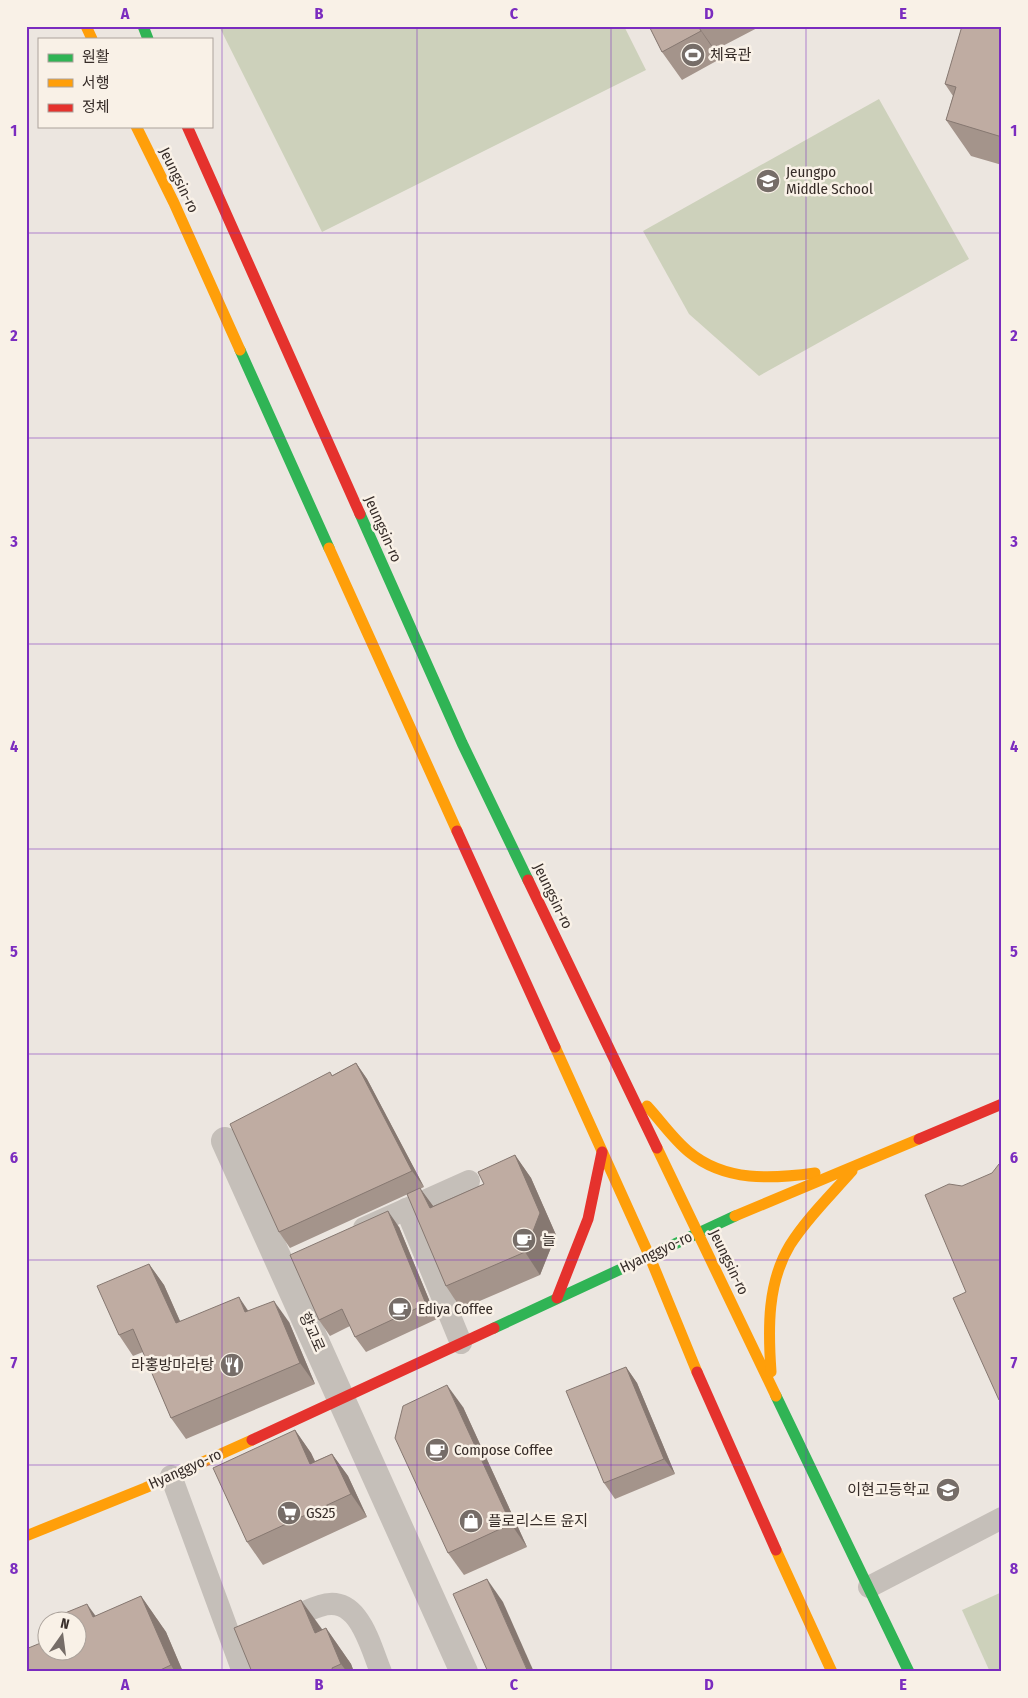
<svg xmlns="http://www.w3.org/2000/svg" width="1028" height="1698" font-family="'Fira Sans Condensed','Noto Sans KR',sans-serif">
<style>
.grass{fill:#cdd1bb}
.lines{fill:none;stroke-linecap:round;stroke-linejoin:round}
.lane{stroke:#c5bfb9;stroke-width:22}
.street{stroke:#c5bfb9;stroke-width:28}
.fast{stroke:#30b455;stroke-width:11}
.slow{stroke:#ff9f0a;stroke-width:11}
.jam{stroke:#e5322d;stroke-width:11}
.wall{fill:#a4948b}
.shaded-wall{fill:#867871}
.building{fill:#bfaca2;stroke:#867871}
.grid{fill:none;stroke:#7b2cbf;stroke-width:1;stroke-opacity:0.55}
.labels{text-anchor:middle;stroke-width:5;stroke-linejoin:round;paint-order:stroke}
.poi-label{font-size:15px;fill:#362c28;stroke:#f9f1e7;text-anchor:start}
.street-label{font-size:15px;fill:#362c28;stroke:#f9f1e7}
.neatline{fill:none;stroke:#7b2cbf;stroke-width:2}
.grid-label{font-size:16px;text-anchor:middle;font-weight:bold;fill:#7b2cbf}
</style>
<rect width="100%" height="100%" fill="#ece6e0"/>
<!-- grass -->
<g class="grass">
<polygon points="219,26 624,26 646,70 322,232"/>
<polygon points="879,99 969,259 759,376 689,314 643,231"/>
<polygon points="1002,1592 1002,1672 990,1672 962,1610"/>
</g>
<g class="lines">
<!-- lane -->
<g class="lane">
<polyline points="406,1209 461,1343"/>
<polyline points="364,1228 469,1181"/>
<polyline points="171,1476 243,1672"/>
<polyline points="869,1587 1002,1518"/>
<path d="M281 1623C294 1617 307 1610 320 1606 359 1593 370 1646 381 1672"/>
</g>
<!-- street -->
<polyline class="street" points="225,1141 464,1672"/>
<!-- fast -->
<g class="fast">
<polyline points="143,26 148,39"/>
<polyline points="240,350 329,548"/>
<polyline points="360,514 462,743 528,880"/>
<polyline points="494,1328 735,1216"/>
<polyline points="776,1396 909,1672"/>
</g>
<!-- slow -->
<g class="slow">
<polyline points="86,26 92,39"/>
<polyline points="136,126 174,203 240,350"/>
<polyline points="329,548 457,831"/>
<polyline points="555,1047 649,1255 697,1372"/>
<path d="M647 1106C661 1121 673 1139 689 1152 725 1182 772 1179 815 1173"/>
<polyline points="657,1148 776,1396"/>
<polyline points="735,1216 919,1139"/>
<path d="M771 1372C768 1329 767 1283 790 1245 807 1218 831 1195 852 1171"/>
<polyline points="26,1536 145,1488 252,1440"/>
<polyline points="776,1550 832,1672"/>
</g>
<!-- jam -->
<g class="jam">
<polyline points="187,126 360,514"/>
<polyline points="457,831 555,1047"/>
<polyline points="528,880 657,1148"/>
<polyline points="919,1139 1002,1104"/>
<polyline points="557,1298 588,1219 602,1152"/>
<polyline points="697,1372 776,1550"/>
<polyline points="252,1440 494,1328"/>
</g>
</g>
<!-- wall -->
<g class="wall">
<polygon points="649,26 761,26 715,50 720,59 682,80 662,52"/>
<polygon points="1002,26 1002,165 971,156 946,120 953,96 945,84"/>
<polygon points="356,1063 367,1079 424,1187 420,1189 433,1206 484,1184 515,1155 531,1178 556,1235 540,1275 461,1309 446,1286 408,1194 290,1248 279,1232 333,1075"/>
<polygon points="399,1227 437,1319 366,1352 355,1337 350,1326 330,1336 319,1320"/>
<polygon points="149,1264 164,1285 180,1321 249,1311 289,1322 315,1384 186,1439 171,1418 143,1352 133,1356 119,1335"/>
<polygon points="626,1367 637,1383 675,1474 615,1499 604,1483"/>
<polygon points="463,1407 527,1547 464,1575 448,1553"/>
<polygon points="295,1430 311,1453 315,1461 332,1454 348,1476 367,1517 263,1565 247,1542"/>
<polygon points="141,1596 166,1632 183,1672 26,1672 48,1640 96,1616"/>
<polygon points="326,1628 351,1664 354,1672 252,1672"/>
</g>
<!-- shaded-wall -->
<g class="shaded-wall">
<polygon points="698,26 715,50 720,59 701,31"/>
<polygon points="356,1063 367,1079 424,1187 412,1171"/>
<polygon points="515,1155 531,1178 556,1235 540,1275 525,1252"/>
<polygon points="420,1188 436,1210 430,1208"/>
<polygon points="388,1211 399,1227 437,1319 426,1304"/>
<polygon points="149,1264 164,1285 190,1344 176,1323"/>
<polygon points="239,1297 253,1318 245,1312"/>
<polygon points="274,1301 289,1322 315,1384 300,1363"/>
<polygon points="626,1367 637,1383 675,1474 664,1459"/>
<polygon points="447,1385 463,1407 527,1547 511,1524"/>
<polygon points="295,1430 311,1453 326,1486 310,1464"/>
<polygon points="332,1454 348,1476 367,1517 351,1494"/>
<polygon points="487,1579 503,1602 534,1672 528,1672"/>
<polygon points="141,1596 166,1632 183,1672 175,1672 171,1665"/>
<polygon points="301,1600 327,1636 315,1633"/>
<polygon points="87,1604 113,1640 93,1617"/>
<polygon points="326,1628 351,1664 354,1672 347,1672 341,1664"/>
</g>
<!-- building -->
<g class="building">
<polygon points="649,26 698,26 701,31 662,52"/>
<polygon points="962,26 1002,26 1002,137 946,120 956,87 945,84"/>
<polygon points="356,1063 412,1171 279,1232 230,1124 330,1072 332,1076"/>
<polygon points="515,1155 540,1213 525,1252 446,1286 407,1194 420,1188 430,1208 484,1184 478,1172"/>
<polygon points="1002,1163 1002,1399 999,1400 953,1298 966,1292 925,1195 949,1184 962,1186 992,1173 999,1164"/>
<polygon points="388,1211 426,1304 355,1337 342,1309 319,1320 290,1255"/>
<polygon points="149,1264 176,1323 239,1297 245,1312 274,1301 300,1363 171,1418 133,1329 119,1335 97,1286"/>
<polygon points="626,1367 664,1459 604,1483 566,1391"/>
<polygon points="447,1385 511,1524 448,1553 395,1438 403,1406"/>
<polygon points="295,1430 310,1464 332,1454 351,1494 247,1542 213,1468"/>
<polygon points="487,1579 528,1672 488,1672 453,1594"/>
<polygon points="141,1596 171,1665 156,1672 26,1672 26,1649 48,1640 48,1650 78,1650 78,1620 48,1620 87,1604 93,1617"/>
<polygon points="301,1600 315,1633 326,1628 341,1664 332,1668 333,1672 252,1672 234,1628"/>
<polygon points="48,1620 48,1632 43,1622"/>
</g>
<!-- grid -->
<path class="grid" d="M222 26V1672M417 26V1672M611 26V1672M806 26V1672M26 233H1002M26 438H1002M26 644H1002M26 849H1002M26 1054H1002M26 1260H1002M26 1465H1002"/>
<!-- icons -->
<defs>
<g id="stadium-disc" transform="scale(1.25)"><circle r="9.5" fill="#766d68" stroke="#f9f1e7"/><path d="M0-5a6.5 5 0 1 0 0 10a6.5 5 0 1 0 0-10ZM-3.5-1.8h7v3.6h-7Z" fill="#fff"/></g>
<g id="school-disc" transform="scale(1.25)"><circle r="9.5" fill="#766d68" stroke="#f9f1e7"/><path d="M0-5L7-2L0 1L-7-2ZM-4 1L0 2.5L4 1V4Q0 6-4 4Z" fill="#fff"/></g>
<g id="cafe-disc" transform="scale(1.25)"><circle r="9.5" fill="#766d68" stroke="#f9f1e7"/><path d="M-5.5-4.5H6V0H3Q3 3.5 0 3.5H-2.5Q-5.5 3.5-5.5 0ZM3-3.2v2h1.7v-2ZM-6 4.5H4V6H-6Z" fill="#fff"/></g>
<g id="restaurant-disc" transform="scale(1.25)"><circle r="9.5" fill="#766d68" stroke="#f9f1e7"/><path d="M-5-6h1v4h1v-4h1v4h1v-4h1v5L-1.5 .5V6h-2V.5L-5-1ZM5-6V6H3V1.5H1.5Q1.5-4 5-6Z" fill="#fff"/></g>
<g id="supermarket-disc" transform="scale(1.25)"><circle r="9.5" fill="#766d68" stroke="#f9f1e7"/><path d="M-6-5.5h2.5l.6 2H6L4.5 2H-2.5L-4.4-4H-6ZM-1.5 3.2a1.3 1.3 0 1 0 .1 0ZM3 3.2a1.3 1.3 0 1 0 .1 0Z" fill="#fff"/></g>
<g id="shop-disc" transform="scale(1.25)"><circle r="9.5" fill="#766d68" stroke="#f9f1e7"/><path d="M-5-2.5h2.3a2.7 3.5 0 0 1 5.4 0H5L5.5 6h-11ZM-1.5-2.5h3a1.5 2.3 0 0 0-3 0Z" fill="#fff"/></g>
</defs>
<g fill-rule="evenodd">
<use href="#stadium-disc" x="693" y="55"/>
<use href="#school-disc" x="768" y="181"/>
<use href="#cafe-disc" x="524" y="1240"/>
<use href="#cafe-disc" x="400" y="1309"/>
<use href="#restaurant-disc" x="232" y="1365"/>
<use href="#cafe-disc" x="437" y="1450"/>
<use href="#school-disc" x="948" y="1490"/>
<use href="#supermarket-disc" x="289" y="1513"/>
<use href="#shop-disc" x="471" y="1521"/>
</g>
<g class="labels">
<!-- poi labels -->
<g class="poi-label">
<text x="710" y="60">체육관</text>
<text x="786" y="177">Jeungpo<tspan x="786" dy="17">Middle School</tspan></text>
<text x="542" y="1245">늘</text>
<text x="418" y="1314">Ediya Coffee</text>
<text x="214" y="1370" text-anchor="end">라홍방마라탕</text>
<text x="454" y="1455">Compose Coffee</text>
<text x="930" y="1495" text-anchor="end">이현고등학교</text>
<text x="306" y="1518">GS25</text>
<text x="488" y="1526">플로리스트 윤지</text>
</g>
<!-- street labels -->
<g class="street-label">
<text transform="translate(179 180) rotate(64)" y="5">Jeungsin-ro</text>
<text transform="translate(383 529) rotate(66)" y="5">Jeungsin-ro</text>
<text transform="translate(553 896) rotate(64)" y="5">Jeungsin-ro</text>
<text transform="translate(656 1252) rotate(-25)" y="5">Hyanggyo-ro</text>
<text transform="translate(729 1262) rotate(64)" y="5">Jeungsin-ro</text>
<text transform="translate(312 1332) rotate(66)" y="5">향교로</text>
<text transform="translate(185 1469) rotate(-24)" y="5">Hyanggyo-ro</text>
</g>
</g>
<!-- border -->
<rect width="1028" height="1698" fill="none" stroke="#f9f1e7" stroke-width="55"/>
<!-- legend -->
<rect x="38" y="38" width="175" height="90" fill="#f9f1e7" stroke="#aba29b"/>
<rect x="48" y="54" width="25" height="8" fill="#30b455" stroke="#aba29b"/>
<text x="82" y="62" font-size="15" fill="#362c28">원활</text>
<rect x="48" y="79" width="25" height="8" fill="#ff9f0a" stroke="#aba29b"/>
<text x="82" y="88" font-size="15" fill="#362c28">서행</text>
<rect x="48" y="104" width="25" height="8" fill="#e5322d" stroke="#aba29b"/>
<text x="82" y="112" font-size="15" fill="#362c28">정체</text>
<!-- north arrow -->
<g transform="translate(62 1636) rotate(14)"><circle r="24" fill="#f9f1e7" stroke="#aba29b"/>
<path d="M0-4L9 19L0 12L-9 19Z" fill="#766d68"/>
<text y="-8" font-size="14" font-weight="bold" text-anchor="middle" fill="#362c28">N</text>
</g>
<rect x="28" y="28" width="972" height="1642" class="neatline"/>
<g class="grid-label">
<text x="125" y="19">A</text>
<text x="319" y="19">B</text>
<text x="514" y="19">C</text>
<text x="709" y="19">D</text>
<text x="903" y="19">E</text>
<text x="14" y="136">1</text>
<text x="1014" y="136">1</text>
<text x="14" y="341">2</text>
<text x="1014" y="341">2</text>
<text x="14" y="547">3</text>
<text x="1014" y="547">3</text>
<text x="14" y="752">4</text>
<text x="1014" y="752">4</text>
<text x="14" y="957">5</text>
<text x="1014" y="957">5</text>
<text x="14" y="1163">6</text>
<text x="1014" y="1163">6</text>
<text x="14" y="1368">7</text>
<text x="1014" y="1368">7</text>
<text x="14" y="1574">8</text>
<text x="1014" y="1574">8</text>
<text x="125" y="1690">A</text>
<text x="319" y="1690">B</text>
<text x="514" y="1690">C</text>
<text x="709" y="1690">D</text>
<text x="903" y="1690">E</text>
</g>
</svg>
